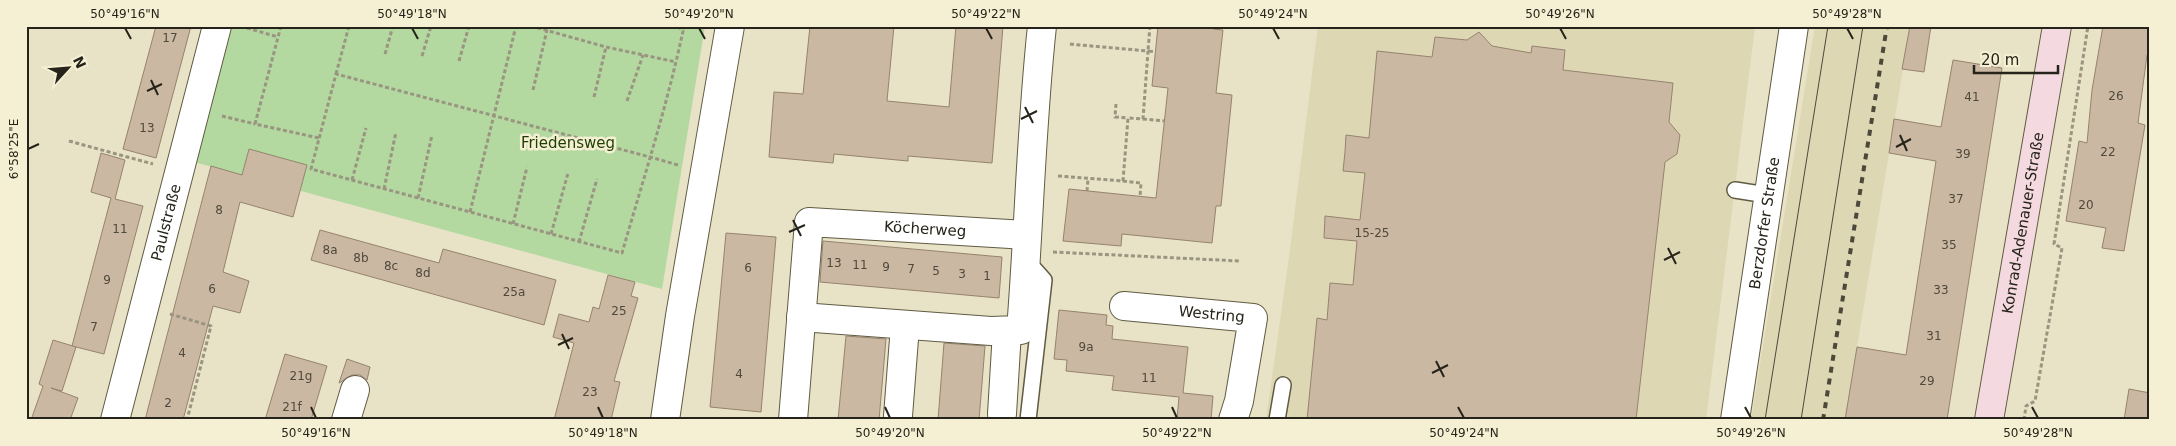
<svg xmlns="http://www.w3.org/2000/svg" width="2176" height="446" font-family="'DejaVu Sans',sans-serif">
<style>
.built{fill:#ded7b4}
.green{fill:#b3d9a0}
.building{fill:#cbb8a2;stroke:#95836f}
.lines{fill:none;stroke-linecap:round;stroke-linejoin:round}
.lane-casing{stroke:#605b43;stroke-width:18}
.street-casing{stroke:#605b43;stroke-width:30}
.secondary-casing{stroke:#605b43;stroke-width:30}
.path{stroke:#9a9581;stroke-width:3;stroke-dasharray:4 2.5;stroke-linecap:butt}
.lane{stroke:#fff;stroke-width:15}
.street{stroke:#fff;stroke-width:28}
.secondary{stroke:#f4d9e0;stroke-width:28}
.tram{stroke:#4c493b;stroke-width:1}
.rail{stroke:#4c493b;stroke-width:4;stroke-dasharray:6 6;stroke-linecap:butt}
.ticks{fill:none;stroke:#26241a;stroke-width:2}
.labels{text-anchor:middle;stroke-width:5;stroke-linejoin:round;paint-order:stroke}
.number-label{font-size:12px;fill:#4f493c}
.park-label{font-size:15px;fill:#1d3f02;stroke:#f5efd3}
.street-label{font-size:15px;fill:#26241a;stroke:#f5efd3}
.neatline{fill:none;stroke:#26241a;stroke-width:2}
.ticks-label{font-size:12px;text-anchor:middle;fill:#26241a}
</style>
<rect width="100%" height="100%" fill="#e8e2c6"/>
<!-- built -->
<g class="built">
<polygon points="1318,26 1755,26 1706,420 1266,420 1289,257"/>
<polygon points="1815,26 1910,26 1845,420 1751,420"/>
</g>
<!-- green -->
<polygon class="green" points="229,26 705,26 662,289 194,162"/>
<!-- building -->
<g class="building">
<polygon points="156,26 191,26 156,158 123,149"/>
<polygon points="810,26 894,26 887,101 949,107 956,26 1003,26 992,163 908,156 908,161 834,154 833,163 769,157 774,92 803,94"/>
<polygon points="1158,26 1213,26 1213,29 1223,30 1216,93 1232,95 1221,206 1216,206 1212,243 1122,234 1121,246 1063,241 1069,189 1156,198 1168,88 1152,86"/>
<polygon points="1910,26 1931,26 1924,72 1902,69"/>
<polygon points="2103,26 2150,26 2150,56 2147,55 2138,123 2145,125 2124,251 2102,248 2106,228 2066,221 2079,141 2087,143 2092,90"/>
<polygon points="1479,32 1492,46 1531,53 1532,46 1565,50 1563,70 1673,83 1669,122 1680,135 1677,154 1665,162 1636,420 1307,420 1317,318 1327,320 1330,283 1353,285 1357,241 1324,238 1325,216 1360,220 1365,173 1343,171 1345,152 1346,135 1369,138 1377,51 1432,57 1435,37 1467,40"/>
<polygon points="1953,60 2002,68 1947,420 1845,420 1857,347 1906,355 1936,161 1889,153 1894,119 1941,127"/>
<polygon points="249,149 307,165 293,217 240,202 223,272 249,281 240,313 213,306 183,420 145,420 211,166 242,175"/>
<polygon points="101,153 125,160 115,199 143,206 104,354 72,346 111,198 91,192"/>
<polygon points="320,230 439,263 443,249 556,280 544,325 311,260"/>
<polygon points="726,233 776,237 761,412 710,407"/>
<polygon points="823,241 1002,257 999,298 820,282"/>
<polygon points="608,275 635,282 631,296 638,298 614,381 620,382 611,420 554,420 574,343 553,337 559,314 589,322 593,307 599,309"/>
<polygon points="1059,310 1107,315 1106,325 1113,326 1112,339 1188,347 1183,393 1213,396 1211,420 1177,419 1179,397 1112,390 1114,376 1066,371 1067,360 1054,359"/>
<polygon points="846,336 886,339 879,420 838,420"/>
<polygon points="53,340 76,347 62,391 51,388 78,398 70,420 31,420 43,386 39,384"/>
<polygon points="944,343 985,346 979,420 938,420"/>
<polygon points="285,354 327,366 311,420 265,420"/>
<polygon points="347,359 370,367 367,380 360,375 352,375 339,383"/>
<polygon points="2129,389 2150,393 2150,420 2124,420"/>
</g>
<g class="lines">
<!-- lane casing -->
<g class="lane-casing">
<g id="lane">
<polyline points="1735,190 1767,195"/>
<polyline points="1027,261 1044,280 1028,420"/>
<polyline points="1277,420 1283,385"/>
</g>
</g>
<!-- street casing -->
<g class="street-casing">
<g id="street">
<path id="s1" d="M1124 306 1253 318 1239 401 1233 420"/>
<path d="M801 317 991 331 1021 330C1029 229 1031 127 1042 26"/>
<polyline points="1002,414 1007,331"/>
<polyline points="898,416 905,326"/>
<path id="s2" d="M115 420 217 26"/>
<polyline points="346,420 355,390"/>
<polyline points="665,420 680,316 730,26"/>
<path id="s3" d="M793 420 809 222 1027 235"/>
<path id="s4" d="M1735 420 1794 26"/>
</g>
</g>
<!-- secondary casing -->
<g class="secondary-casing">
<g id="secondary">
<path id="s5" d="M1989 420 2057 26"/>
</g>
</g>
<!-- path -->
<g class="path">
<polyline points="281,26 255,124 319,138"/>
<polyline points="531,26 606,47 676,62"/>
<path d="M678 26 683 31C667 106 643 180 622 253L311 169 336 74 650 157 678 165"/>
<polyline points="1150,26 1148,51 1156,52"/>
<polyline points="247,28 278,37"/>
<polyline points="385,54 393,26"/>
<polyline points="422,56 431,26"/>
<polyline points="459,61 469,26"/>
<polyline points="336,74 349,26"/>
<polyline points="533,90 547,30"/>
<polyline points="594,97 606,47"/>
<polyline points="627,101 643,55"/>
<polyline points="1116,104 1115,117 1128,118"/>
<polyline points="222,116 255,124"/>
<polyline points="1143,119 1164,121"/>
<polyline points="69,141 153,164"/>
<polyline points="1058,176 1123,181 1128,118 1143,119 1148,51 1069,44"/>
<polyline points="352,180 366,128"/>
<polyline points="1123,181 1141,183 1140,197"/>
<polyline points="384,189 396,132"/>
<polyline points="1087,191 1088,179"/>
<polyline points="418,198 432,135"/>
<polyline points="470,212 516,26"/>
<polyline points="513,224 527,167"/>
<polyline points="551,234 568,173"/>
<polyline points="579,242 597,179"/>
<polyline points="1053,252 1240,261"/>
<polyline points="170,314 211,326 187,420"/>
<polyline points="2024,420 2026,406 2035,401 2062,248 2054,244 2088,26"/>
</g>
<!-- lane -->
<use href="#lane" class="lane"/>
<!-- street -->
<use href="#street" class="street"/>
<!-- secondary -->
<use href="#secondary" class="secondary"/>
<!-- tram -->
<g class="tram">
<polyline points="1765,420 1828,26"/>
<polyline points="1801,420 1863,26"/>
</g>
<!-- rail -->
<polyline class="rail" points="1823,420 1887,26"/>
</g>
<!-- ticks -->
<path class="ticks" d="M125 28 131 39M412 28 418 39M699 28 705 39M986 28 992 39M1273 28 1279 39M1560 28 1566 39M1847 28 1853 39M151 80 158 95M147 91 162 84M1025 107 1033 123M1021 119 1037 111M1900 135 1907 151M1896 147 1911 139M28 149 39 144M793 220 801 236M789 232 805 225M1668 248 1676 264M1664 260 1680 252M562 334 569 349M558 345 573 338M1436 361 1444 377M1432 373 1448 365M311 407 316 418M598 407 603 418M885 407 890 418M1172 407 1177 418M1458 407 1464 418M1745 407 1751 418M2032 407 2038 418"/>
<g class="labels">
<!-- number labels -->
<g class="number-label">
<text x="170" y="42">17</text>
<text x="2116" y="100">26</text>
<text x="1972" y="101">41</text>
<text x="147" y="132">13</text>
<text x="2108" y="156">22</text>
<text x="1963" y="158">39</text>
<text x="1956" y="203">37</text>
<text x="2086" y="209">20</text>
<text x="219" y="214">8</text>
<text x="120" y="233">11</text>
<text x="1372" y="237">15-25</text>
<text x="1949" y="249">35</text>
<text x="330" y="254">8a</text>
<text x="361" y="262">8b</text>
<text x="834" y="267">13</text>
<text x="860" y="269">11</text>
<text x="391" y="270">8c</text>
<text x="886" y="271">9</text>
<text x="748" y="272">6</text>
<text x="911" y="273">7</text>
<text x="936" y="275">5</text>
<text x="423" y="277">8d</text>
<text x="962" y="278">3</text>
<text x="987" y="280">1</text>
<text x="107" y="284">9</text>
<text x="212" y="293">6</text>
<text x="1941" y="294">33</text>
<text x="514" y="296">25a</text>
<text x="619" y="315">25</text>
<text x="94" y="331">7</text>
<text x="1934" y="340">31</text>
<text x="1086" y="351">9a</text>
<text x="182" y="357">4</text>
<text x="739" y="378">4</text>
<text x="301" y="380">21g</text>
<text x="1149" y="382">11</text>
<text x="1927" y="385">29</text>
<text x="590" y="396">23</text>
<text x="168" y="407">2</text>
<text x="292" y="411">21f</text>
</g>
<!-- park labels -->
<g class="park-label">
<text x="568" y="148">Friedensweg</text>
</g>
<!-- street labels -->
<g class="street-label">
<text dy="5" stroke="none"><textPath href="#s2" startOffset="204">Paulstraße</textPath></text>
<text dy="5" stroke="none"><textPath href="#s4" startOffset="199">Berzdorfer Straße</textPath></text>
<text dy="5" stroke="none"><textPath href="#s5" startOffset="200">Konrad-Adenauer-Straße</textPath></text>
<text dy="5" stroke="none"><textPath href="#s3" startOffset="315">Köcherweg</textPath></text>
<text dy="5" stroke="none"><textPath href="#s1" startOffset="88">Westring</textPath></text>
</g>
</g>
<!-- border -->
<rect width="2176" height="446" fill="none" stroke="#f5efd3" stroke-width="55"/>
<!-- north arrow -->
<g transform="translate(68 68) rotate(64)" stroke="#f5efd3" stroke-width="4" paint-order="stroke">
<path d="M0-4L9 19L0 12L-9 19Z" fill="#26241a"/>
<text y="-8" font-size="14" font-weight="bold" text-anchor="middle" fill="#26241a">N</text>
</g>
<!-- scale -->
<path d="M1974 65v8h84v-8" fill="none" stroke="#26241a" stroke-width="2.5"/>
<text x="1981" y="65" font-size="15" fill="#26241a" stroke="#f5efd3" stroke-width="4" paint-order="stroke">20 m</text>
<rect x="28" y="28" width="2120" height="390" class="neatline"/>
<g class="ticks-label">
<text x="125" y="18">50°49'16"N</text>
<text x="412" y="18">50°49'18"N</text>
<text x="699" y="18">50°49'20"N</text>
<text x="986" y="18">50°49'22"N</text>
<text x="1273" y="18">50°49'24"N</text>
<text x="1560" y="18">50°49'26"N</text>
<text x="1847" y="18">50°49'28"N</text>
<text transform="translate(14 149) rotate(-90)" y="4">6°58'25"E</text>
<text x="316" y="437">50°49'16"N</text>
<text x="603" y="437">50°49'18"N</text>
<text x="890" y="437">50°49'20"N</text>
<text x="1177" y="437">50°49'22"N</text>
<text x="1464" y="437">50°49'24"N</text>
<text x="1751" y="437">50°49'26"N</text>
<text x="2038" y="437">50°49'28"N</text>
</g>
</svg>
